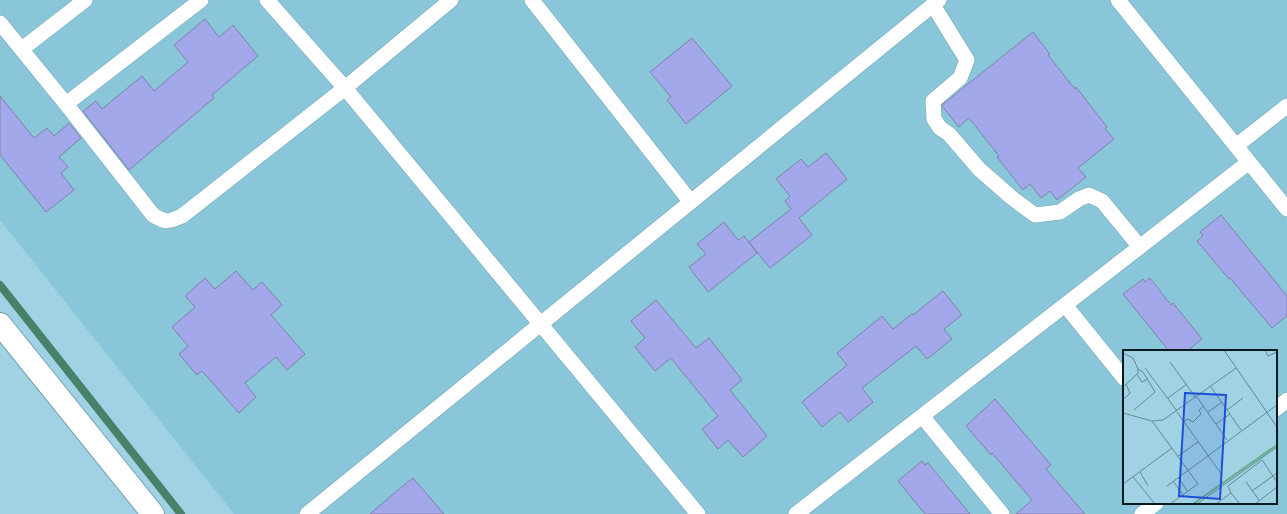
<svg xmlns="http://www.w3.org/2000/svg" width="1287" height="514" font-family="Bitter,serif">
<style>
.built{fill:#8ac6d9;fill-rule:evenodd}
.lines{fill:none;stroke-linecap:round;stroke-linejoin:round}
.stream{stroke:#468269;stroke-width:8}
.building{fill:#a3a8ea;stroke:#7f83a9}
.service-casing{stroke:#70a1b1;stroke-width:16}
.minor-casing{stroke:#70a1b1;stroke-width:24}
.service{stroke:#fff;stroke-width:15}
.minor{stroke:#fff;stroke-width:22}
.inset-river{fill:none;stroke:#62ae88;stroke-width:2}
.inset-road{fill:none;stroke:#628895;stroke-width:1}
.view{fill:#1d4ed8;fill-opacity:0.15;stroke:#1d4ed8;stroke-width:2}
.inset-edge{fill:none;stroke:#061a20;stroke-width:2}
</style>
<rect width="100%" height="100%" fill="#a0d2e3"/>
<!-- built -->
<path class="built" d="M0 0H1287V514H234L0 220ZM1124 351H1276V503H1124Z"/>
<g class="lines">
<!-- stream -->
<polyline class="stream" points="0,285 181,514"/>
</g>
<!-- building -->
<g class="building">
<polygon points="205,19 219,37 233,25 258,56 212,95 214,98 129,170 83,111 96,101 102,109 142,76 154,91 188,62 174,45"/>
<polygon points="1033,32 1050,54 1048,55 1075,89 1076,87 1107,127 1105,129 1114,139 1078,168 1086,177 1057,200 1050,191 1041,198 1030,184 1023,190 997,157 999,156 969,118 959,127 942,106 942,105 953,96"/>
<polygon points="692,38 732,86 686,124 667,100 671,97 650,72"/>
<polygon points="0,96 34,138 47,128 54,136 69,123 81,138 59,157 68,167 61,173 74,190 46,212 0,155"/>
<polygon points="826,153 847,179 799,218 812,235 770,268 749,242 791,209 785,201 790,196 776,179 801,159 808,167"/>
<polygon points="1221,215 1287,296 1287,316 1272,328 1230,278 1229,279 1197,241 1203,236 1200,232"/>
<polygon points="724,222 738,240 744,236 757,253 708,292 689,267 706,254 697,244"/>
<polygon points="236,271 253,290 262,282 282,305 271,315 305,354 287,370 276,357 245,383 256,397 239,413 202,371 197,375 179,354 188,346 172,327 195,307 185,296 205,278 215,289"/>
<polygon points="1150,278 1171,305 1173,303 1202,339 1187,351 1169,351 1123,294 1143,279 1145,282"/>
<polygon points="943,291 962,315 944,329 952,339 927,359 916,346 862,388 873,402 848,422 840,412 822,427 802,402 847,365 837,353 882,316 893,329 912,314 913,315"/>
<polygon points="656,300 696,348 709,338 742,380 730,390 767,436 743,457 728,440 718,449 702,429 718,416 671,358 655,371 635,347 645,338 631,321"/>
<polygon points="995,399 1051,465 1046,469 1085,514 1016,514 1032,500 992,453 991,455 966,426"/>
<polygon points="922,461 925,465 928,463 970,514 925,514 898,481"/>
<polygon points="413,478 444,514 370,514 398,490"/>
</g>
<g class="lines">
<!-- service casing -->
<g class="service-casing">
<g id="service">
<polyline points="267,0 345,88 698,514"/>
<polyline points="532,0 690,201"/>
<polyline points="1118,0 1287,209"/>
<polyline points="933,5 967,60 960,78 933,101 934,119 940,128 949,134 979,169 1011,197 1035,215 1060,212 1079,199 1089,195 1102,201 1140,247"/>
<path d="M0 23 66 104 153 215C166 223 168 222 182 216L345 88 451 0"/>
<polyline points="22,49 85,0"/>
<polyline points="66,104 201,0"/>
<polyline points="1236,146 1287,106"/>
<polyline points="1065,305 1124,378"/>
<polyline points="1276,409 1287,400"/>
<polyline points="922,416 1002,514"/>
<polyline points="307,514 939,0"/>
<polyline points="796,514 1249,162"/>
<polyline points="1142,514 1156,503"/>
</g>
</g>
<!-- minor casing -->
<g class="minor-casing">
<polyline id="minor" points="0,324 153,514"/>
</g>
<!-- service -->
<use href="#service" class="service"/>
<!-- minor -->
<use href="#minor" class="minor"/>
</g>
<!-- overview -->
<g transform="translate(1123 350)">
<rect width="154" height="154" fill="#a0d2e3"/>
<path class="inset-river" d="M70 154 154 95"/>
<path class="inset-road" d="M101 0 154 77M142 0 145 6 154 2M0 3 10 8 15 19V23L0 37M47 12 73 48M22 18 54 61M14 24 19 32 25 29M88 37 118 80M0 41V61M74 47 104 90M45 48 64 34M1 49 7 43 3 34M11 60 32 42 20 22 15 19M104 60 120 48M54 62 99 125M85 62 99 52M0 63 29 71 40 70 113 18M29 71 75 134 47 154M60 72 65 69 70 72 78 64 76 60 81 56M93 74 107 64M55 106 75 92M17 122 25 136M10 127 32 154M55 127 65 142M50 131 60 145M123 132 136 150M0 134 49 98M44 136 154 55M129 141 154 123M108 143 117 154M74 154 154 97M93 154 108 143 105 136 139 110 154 132M132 154 154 137"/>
<path class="view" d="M62 43 103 45 97 149 56 146Z"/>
<rect width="154" height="154" class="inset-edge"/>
</g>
</svg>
